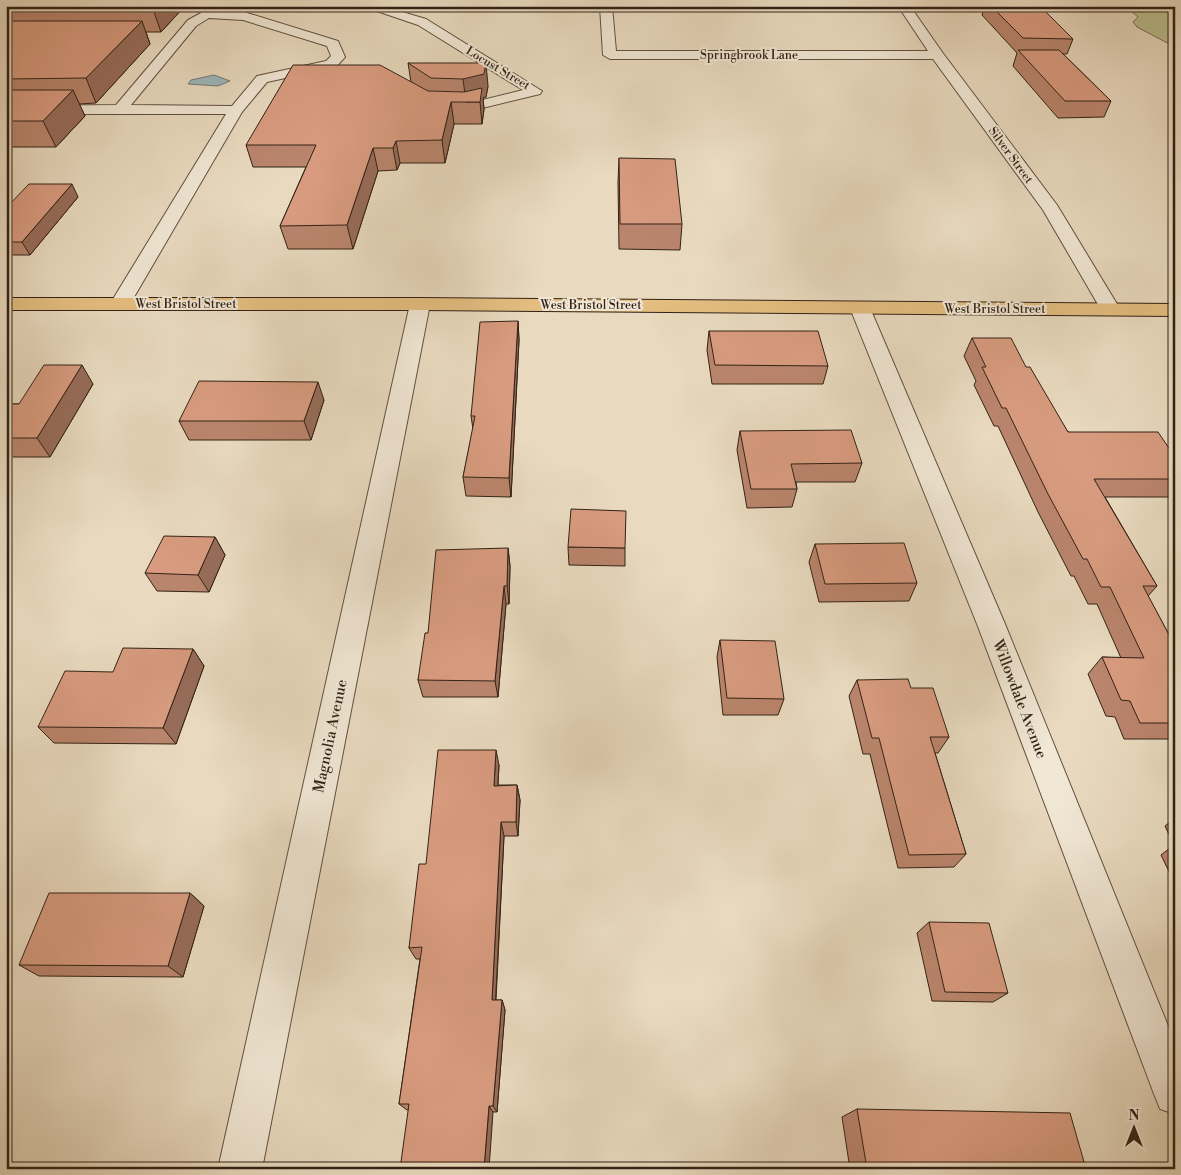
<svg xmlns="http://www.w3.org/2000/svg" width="1181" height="1175" font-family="'Libre Bodoni',serif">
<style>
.green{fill:#bcbe8e;stroke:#777052}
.water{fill:#9db8bd;stroke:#727c7a}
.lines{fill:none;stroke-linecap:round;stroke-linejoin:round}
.minor-casing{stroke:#605040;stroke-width:2}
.major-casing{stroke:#322216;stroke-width:2}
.minor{fill:#f1e7d5;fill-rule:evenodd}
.major{fill:#e4bd80;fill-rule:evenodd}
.wall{fill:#ba856d;stroke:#322216}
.shaded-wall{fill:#976c59;stroke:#322216}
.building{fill:#d89b7f;stroke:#322216}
.labels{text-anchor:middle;stroke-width:4;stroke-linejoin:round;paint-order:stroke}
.far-street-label{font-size:12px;fill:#322216;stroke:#f1e7d5}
.street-label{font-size:15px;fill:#322216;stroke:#f1e7d5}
</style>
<rect width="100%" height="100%" fill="#e9dabf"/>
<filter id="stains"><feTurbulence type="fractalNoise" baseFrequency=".004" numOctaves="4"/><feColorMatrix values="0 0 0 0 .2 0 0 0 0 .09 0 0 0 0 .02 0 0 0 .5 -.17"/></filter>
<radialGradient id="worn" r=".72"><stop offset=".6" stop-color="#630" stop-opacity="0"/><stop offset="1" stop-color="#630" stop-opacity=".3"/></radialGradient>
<!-- green -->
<polygon class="green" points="1125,6 1175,6 1175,47 1137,27 1133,22 1138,17"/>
<!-- water -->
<polygon class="water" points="214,75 230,81 218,86 188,84 191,80"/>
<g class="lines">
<!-- minor casing -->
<g class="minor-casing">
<g id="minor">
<path d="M198 6H210L212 11 244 12 338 41 345 57 336 67 267 82 242 112 130 304 127 308H113L110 304 226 114H6V106L116 105 188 20 201 13ZM209 18 243 20 327 46 331 56 326 61 257 76 232 106 131 105 196 26Z"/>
<polygon points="362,6 382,6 426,19 542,91 540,94 466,112 442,111 440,108 442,105 466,104 523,90 418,25"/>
<polygon points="600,6 612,6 616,51 928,51 898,6 910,6 942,52 1057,205 1120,309 1117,313 1110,315 1103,313 1043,210 933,59 610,59 603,55"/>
<polygon points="420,298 427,300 430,304 262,1169 218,1169 410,304 413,300"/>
<polygon points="860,302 867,304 870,308 1005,624 1175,1043 1175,1114 1160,1109 1154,1094 977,624 850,308 853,304"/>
</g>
</g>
<!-- major casing -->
<g class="major-casing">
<polygon id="major" points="6,298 420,298 1175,304 1175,316 420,310 6,310"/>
</g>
<!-- minor -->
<use href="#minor" class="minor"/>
<!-- major -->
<use href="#major" class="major"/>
</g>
<!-- wall -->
<g class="wall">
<polygon points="6,6 185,6 161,32 146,32 150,44 96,103 79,104 85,116 56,147 6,147"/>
<polygon points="985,6 1040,6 1073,39 1067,54 1063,54 1111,101 1104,117 1058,118 1013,66 1017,53 982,15"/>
<polygon points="408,63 488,86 486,97 483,98 484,109 482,124 454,124 445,163 400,163 397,170 378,171 353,249 288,249 280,226 306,167 253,167 246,145 411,82"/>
<polygon points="619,158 682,224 680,250 619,249 618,183"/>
<polygon points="78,197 30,255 6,255 6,208"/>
<polygon points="518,321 519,340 511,497 466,496 463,477 473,429 471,416"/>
<polygon points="709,331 828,366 823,384 712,384 707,350"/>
<polygon points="972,338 1026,367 1068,432 1175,457 1175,497 1105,497 1157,586 1148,596 1175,646 1175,739 1124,739 1115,717 1106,716 1088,674 1102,657 1121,658 1097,604 1088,604 1074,576 1071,576 1038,512 998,426 994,426 974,385 976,381 964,356"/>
<polygon points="93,384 50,457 6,457 6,404 19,404"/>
<polygon points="324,400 311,440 189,440 179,421"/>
<polygon points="740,431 862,463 855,482 796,482 797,489 792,507 747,508 737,450"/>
<polygon points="215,537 225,555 209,592 157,591 145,573"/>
<polygon points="815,544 917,583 909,601 819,602 809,562"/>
<polygon points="568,547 625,548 625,566 569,565"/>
<polygon points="508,548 510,566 509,604 506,604 498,697 423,697 418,680 428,633"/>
<polygon points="720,640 784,699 778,715 723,715 717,657"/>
<polygon points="193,649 204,666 176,744 54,743 38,727 113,672"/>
<polygon points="857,680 911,688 949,737 938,753 935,753 966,854 954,867 898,868 870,754 863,754 849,696"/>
<polygon points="499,765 498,785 517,785 520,800 518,836 504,836 496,1000 502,1000 505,1010 497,1112 407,1110 399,1104 420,959 416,959 409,948 426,864"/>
<polygon points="1175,818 1175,884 1161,855 1174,845 1165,826"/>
<polygon points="190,893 204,906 183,977 39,976 19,965"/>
<polygon points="929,922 1008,993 993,1002 932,1001 917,933"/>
<polygon points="857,1109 1086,1169 850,1169 842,1117"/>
</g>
<!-- shaded-wall -->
<g class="shaded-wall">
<polygon points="156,6 185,6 161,32 153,9"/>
<polygon points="142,21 150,44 96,103 86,78"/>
<polygon points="486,63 488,86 486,97 483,98 484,109 482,124 480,102 466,102 463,79"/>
<polygon points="73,90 85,116 56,147 43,121"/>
<polygon points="451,102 454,124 445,163 442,140"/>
<polygon points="396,141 400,163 397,170 393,148"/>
<polygon points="373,148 378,171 353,249 347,225"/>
<polygon points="72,184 78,197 30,255 22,242"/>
<polygon points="518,321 519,340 511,497 509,478"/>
<polygon points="82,365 93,384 50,457 37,438"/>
<polygon points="318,382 324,400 311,440 304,421"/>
<polygon points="215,537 225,555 209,592 198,575"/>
<polygon points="508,548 510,566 509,604 507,586"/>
<polygon points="504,586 506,604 498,697 495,681"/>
<polygon points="193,649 204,666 176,744 163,728"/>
<polygon points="496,750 499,765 497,800 494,786"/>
<polygon points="517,785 520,800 518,836 516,822"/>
<polygon points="501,822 504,836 495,1010 492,1000"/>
<polygon points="190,893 204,906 183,977 168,966"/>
<polygon points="502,1000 505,1010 497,1112 493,1106"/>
<polygon points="489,1106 493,1112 489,1169 484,1169"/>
</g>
<!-- building -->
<g class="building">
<polygon points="6,6 156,6 153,9 6,10"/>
<polygon points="991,6 1040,6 1073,39 1023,38"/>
<polygon points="6,21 142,21 86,78 6,79"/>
<polygon points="1018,50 1059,50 1111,101 1065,101"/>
<polygon points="408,63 486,63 484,74 463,79 431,78"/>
<polygon points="293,65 380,65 428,91 464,92 482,88 480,102 451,102 442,140 396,141 393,148 373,148 347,225 280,226 316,145 246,145"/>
<polygon points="6,90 73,90 43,121 6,121"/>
<polygon points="619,158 675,159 682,224 620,224"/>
<polygon points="29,184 72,184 22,242 6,242 6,208"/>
<polygon points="518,321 509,478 463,477 475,416 471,416 480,322"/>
<polygon points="709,331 818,331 828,366 715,365"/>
<polygon points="972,338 1011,338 1026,367 1030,367 1068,432 1158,432 1175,457 1175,479 1094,479 1157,586 1143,586 1175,646 1175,723 1140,723 1130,701 1121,700 1102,657 1144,658 1110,587 1101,587 1087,559 1083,559 1048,494 1006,408 1002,408 982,367 986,367"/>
<polygon points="44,365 82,365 37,438 6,438 6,404 19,404"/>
<polygon points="199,381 318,382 304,421 179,421"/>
<polygon points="851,430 862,463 791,464 797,489 751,489 740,431"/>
<polygon points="571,509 626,511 625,548 568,547"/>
<polygon points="164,536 215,537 198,575 145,573"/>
<polygon points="904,543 917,583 825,584 815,544"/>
<polygon points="508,548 507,586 504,586 495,681 418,680 425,633 428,633 436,550"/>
<polygon points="720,640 775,641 784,699 727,698"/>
<polygon points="123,648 193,649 163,728 38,727 65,671 113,672"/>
<polygon points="908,679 911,688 933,688 949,737 930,737 966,854 909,855 879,738 872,738 857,680"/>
<polygon points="438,750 496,750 494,786 517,785 516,822 501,822 492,1000 502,1000 493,1106 489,1106 484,1169 400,1169 409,1104 399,1104 422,947 409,948 419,864 426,864"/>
<polygon points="49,893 190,893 168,966 19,965"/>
<polygon points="929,922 989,923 1008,993 945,992"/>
<polygon points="857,1109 1070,1113 1086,1169 867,1169"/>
</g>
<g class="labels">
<!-- far-street labels -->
<g class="far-street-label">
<text x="749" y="59">Springbrook Lane</text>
<text transform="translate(498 68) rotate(31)" y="4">Locust Street</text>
<text transform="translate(1011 155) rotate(54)" y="4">Silver Street</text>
<text x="186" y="308">West Bristol Street</text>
<text x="591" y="309">West Bristol Street</text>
<text x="995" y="313">West Bristol Street</text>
</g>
<!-- street labels -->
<g class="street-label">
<text transform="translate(1020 699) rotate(69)" y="5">Willowdale Avenue</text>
<text transform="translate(330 736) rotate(-78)" y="5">Magnolia Avenue</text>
</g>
</g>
<!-- margin -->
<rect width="1181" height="1175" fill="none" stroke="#e9dabf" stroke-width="25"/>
<rect x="8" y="8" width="1166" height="1160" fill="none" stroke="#322216" stroke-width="2.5"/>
<rect x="12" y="12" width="1156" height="1150" fill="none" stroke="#322216"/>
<!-- north arrow -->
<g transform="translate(1134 1128)" stroke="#f1e7d5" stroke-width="4" paint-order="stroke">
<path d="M0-4L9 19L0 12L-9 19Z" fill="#322216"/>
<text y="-8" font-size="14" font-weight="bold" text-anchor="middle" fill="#322216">N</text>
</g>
<rect width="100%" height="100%" filter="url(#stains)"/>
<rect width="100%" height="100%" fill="url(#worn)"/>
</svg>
